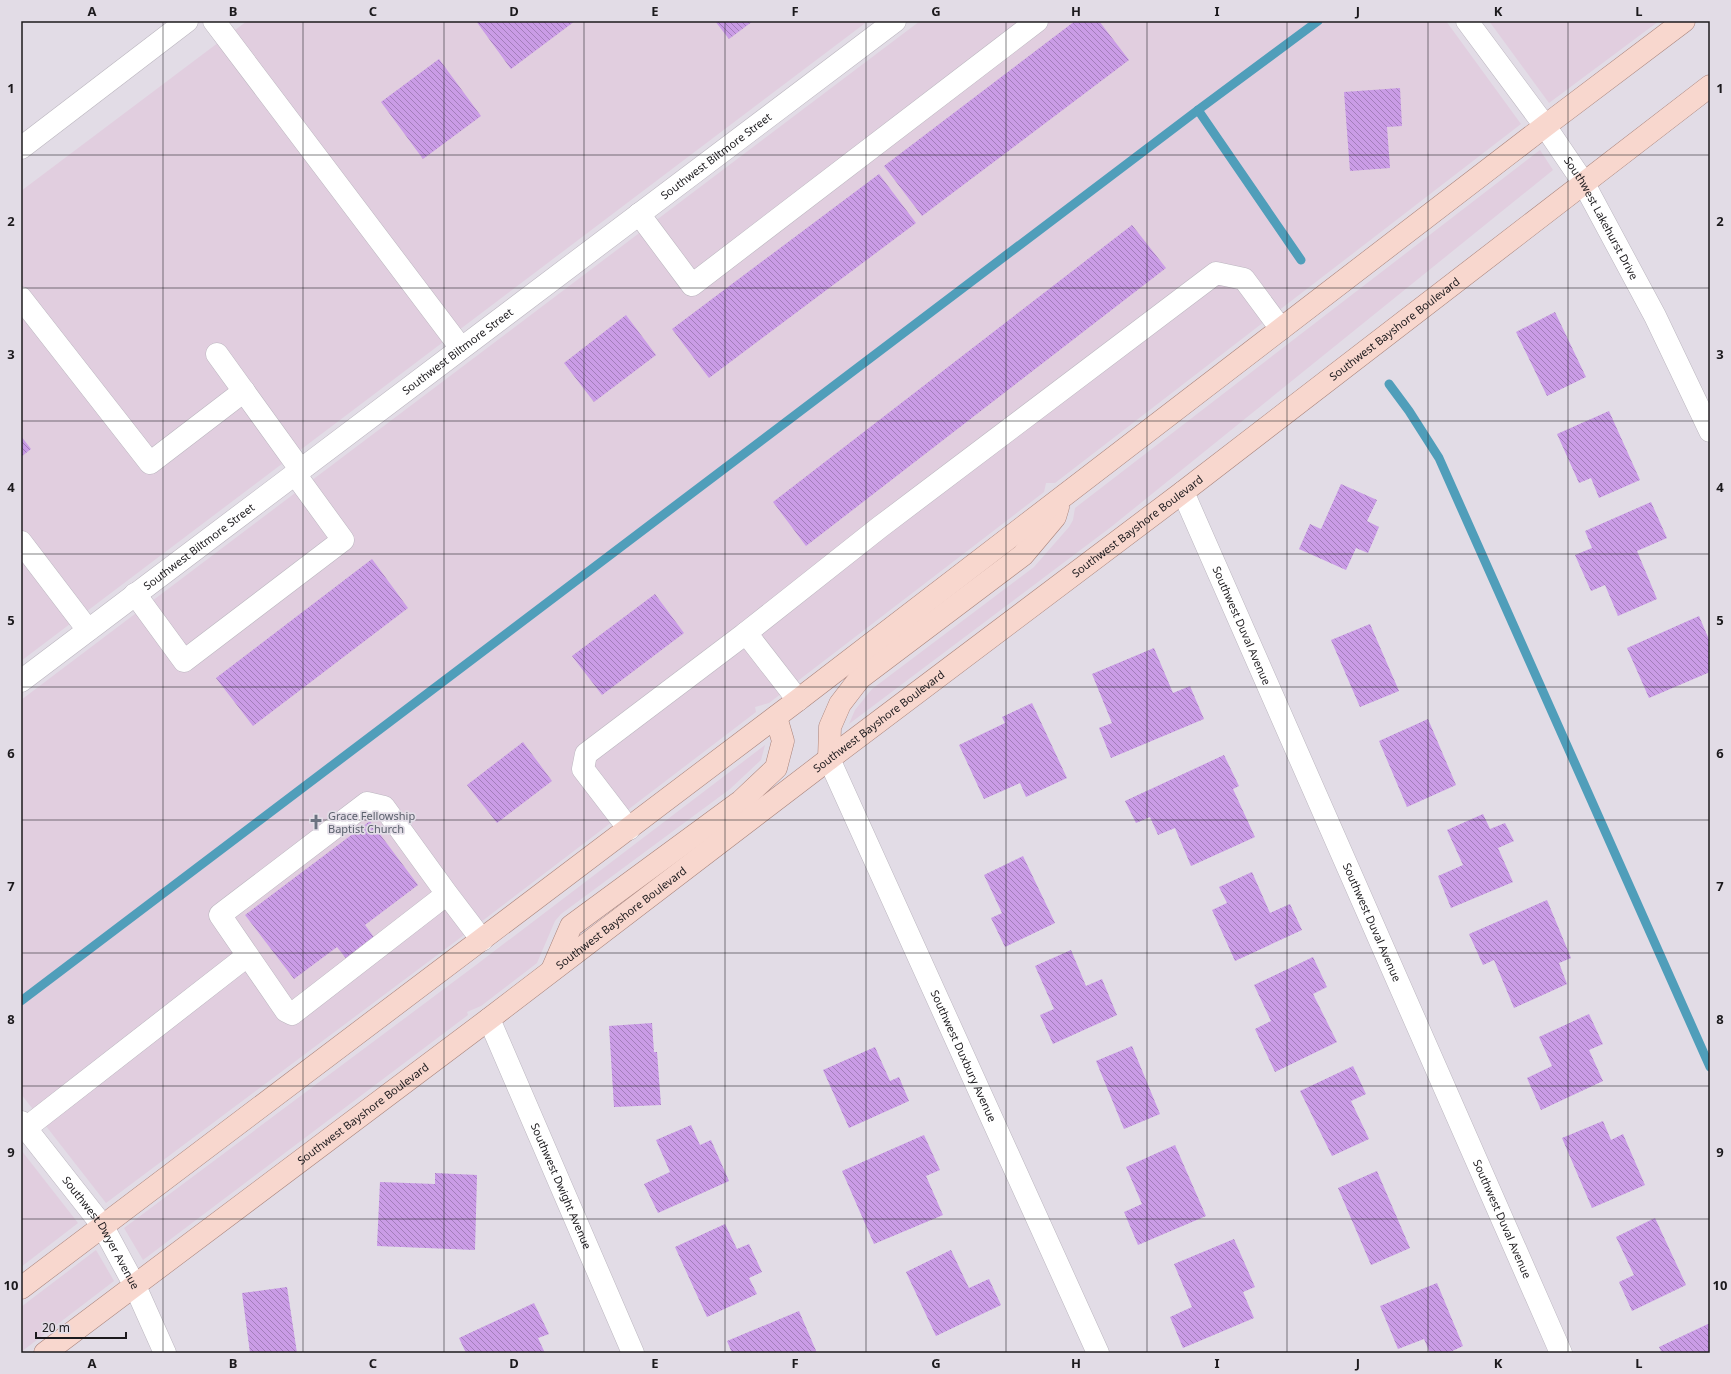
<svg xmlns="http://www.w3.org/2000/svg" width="1731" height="1374" font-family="'Noto Sans',sans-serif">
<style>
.commercial{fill:#e1cedf}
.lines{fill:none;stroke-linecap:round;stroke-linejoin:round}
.stream{stroke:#509eba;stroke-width:9}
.building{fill:url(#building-back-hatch)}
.minor-casing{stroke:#bbb6bf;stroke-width:23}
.major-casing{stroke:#a8837b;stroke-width:23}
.minor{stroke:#fff;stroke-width:22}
.major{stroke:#f8d7ce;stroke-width:22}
.grid{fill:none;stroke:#1c1a1d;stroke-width:1;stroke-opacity:0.55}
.labels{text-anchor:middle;stroke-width:3.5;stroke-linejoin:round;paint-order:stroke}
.street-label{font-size:11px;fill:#1c1a1d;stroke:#e2dce6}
.worship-label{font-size:11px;fill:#5b616d;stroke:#e2dce6;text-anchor:start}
.neatline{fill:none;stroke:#1c1a1d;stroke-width:1.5}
.grid-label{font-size:13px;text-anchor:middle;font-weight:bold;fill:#1c1a1d}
</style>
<defs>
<pattern id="building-back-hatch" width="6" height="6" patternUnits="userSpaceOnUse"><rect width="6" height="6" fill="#ca9ce6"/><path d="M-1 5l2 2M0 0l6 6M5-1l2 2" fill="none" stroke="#a37eba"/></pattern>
</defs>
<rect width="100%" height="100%" fill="#e2dce6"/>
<!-- commercial -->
<g class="commercial">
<polygon points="247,21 868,21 21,661 21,191"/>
<polygon points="920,21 1446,21 1521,124 1055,483 1046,483 1044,492 769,703 755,707 756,712 456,941 106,1203 21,1094 21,700"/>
<polygon points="1489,21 1659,21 1549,103"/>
<polygon points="1540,150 1553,170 1111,527 849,724 855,710 872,689 1034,567 1069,527 1073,520 1075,508"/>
<polygon points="765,745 761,760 730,789 561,914 555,921 537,963 481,1006 467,1012 468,1015 143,1260 124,1228 476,965"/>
<polygon points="21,1150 78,1223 21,1267"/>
<polygon points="96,1250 114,1281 21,1352 21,1307"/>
</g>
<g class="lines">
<!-- stream -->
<g class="stream">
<polyline points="1198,110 1301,260"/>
<polyline points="1389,384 1409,411 1439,458 1710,1067"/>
<polyline points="21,1001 1198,110 1318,21"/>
</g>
</g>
<!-- building -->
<g class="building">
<polygon points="476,21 575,21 511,69"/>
<polygon points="715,21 753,21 729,39"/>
<polygon points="1075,21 1099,21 1129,60 922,216 884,166"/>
<polygon points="439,59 481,116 423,159 381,102"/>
<polygon points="1400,88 1402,126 1387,127 1390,168 1350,171 1344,92"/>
<polygon points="879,174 916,223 709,378 672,329"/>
<polygon points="1132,225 1166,268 806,546 773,502"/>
<polygon points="1555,312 1586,377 1547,396 1516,332"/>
<polygon points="626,315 656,355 594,402 564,363"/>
<polygon points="1609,411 1640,480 1599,498 1591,478 1579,483 1557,434"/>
<polygon points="21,436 31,449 21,457"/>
<polygon points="1341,484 1377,500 1367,521 1379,527 1368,553 1356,548 1346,570 1299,549 1310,524 1321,529"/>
<polygon points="1651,502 1667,538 1637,551 1657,599 1618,616 1605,585 1591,591 1575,555 1592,548 1585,531"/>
<polygon points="372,559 408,608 253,726 216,678"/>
<polygon points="655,594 684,633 602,695 572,656"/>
<polygon points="1699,616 1710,642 1710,672 1649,698 1627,648"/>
<polygon points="1370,624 1399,691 1360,707 1331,640"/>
<polygon points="1154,648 1173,693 1190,686 1204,719 1111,758 1099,728 1112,723 1092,674"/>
<polygon points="1032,703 1067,778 1026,797 1020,783 984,799 959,745 1005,723 1002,717"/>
<polygon points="1428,719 1456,785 1407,807 1379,741"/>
<polygon points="523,742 552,781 497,823 467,785"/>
<polygon points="1224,755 1239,786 1233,789 1255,837 1191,866 1175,828 1158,835 1150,817 1136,823 1125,801"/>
<polygon points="1483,814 1490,829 1505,823 1514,841 1498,848 1513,882 1451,908 1438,876 1463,865 1447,830"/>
<polygon points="370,821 418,885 365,925 376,940 348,961 337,947 294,979 245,915"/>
<polygon points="1023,856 1055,923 1005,947 991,918 1002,913 984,875"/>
<polygon points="1252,872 1270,913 1290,904 1302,930 1235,961 1212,910 1227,903 1219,887"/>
<polygon points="1547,900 1571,958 1559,963 1567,984 1514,1008 1494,960 1483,965 1469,934"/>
<polygon points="1071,950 1086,986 1102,979 1117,1015 1053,1044 1040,1015 1054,1009 1035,966"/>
<polygon points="1313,957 1327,987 1313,994 1337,1042 1275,1072 1255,1029 1271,1021 1254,985"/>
<polygon points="1589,1014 1603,1044 1589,1050 1603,1081 1541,1110 1527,1078 1552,1066 1539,1037"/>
<polygon points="652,1023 654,1052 657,1052 661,1105 614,1107 609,1026"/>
<polygon points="1132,1046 1160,1114 1124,1129 1096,1061"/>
<polygon points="875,1047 890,1081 899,1077 909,1101 849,1128 823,1070"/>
<polygon points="1353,1066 1366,1094 1351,1101 1369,1139 1332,1156 1300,1091"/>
<polygon points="1603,1121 1611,1140 1623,1134 1645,1185 1592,1208 1562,1138"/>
<polygon points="691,1125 700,1145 711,1140 729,1181 658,1213 644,1184 670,1172 656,1140"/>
<polygon points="924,1135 940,1170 926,1176 943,1215 874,1244 842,1171"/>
<polygon points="1175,1145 1206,1216 1138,1245 1124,1212 1142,1204 1126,1167"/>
<polygon points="1377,1171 1410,1248 1371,1265 1338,1188"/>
<polygon points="435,1173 477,1175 475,1250 377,1246 380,1182 435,1184"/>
<polygon points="1655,1218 1686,1285 1632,1311 1619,1282 1634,1275 1616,1237"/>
<polygon points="725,1224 737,1249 749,1244 762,1272 749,1278 757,1294 707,1317 675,1247"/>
<polygon points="1234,1239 1255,1287 1243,1292 1254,1318 1183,1348 1170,1317 1192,1307 1174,1264"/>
<polygon points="951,1250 969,1288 989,1279 1001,1305 936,1336 906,1272"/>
<polygon points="1437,1283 1463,1346 1448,1353 1430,1353 1424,1339 1398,1349 1380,1306"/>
<polygon points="287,1287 297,1353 250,1353 242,1293"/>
<polygon points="534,1303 549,1334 538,1338 545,1353 466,1353 459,1338"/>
<polygon points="799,1311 817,1353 732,1353 727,1341"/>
<polygon points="1710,1323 1710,1353 1662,1353 1659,1347"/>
</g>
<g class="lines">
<!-- minor casing -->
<g class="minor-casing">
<g id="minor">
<polyline points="214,21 461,348"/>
<path id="s1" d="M1467 21 1545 126 1583 182 1655 316 1710 431"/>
<polyline points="21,148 187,21"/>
<polyline points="639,214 692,285 1037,21"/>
<polyline points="21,298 150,463 244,391"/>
<polyline points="217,354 300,469"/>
<path id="s2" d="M1183 492 1561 1353"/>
<polyline points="21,542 88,630"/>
<polyline points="135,594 184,661 343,540 295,474"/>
<path id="s3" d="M21 681 895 21"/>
<polyline points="798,700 746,633 880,527 1216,273 1244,279 1281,329"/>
<path id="s4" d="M829 759 1098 1353"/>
<polyline points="629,829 583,769 586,754 746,633"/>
<polyline points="447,894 292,1014 286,1011 220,915 367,803 384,807 447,894 482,940"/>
<path id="s5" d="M489 1019 633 1353"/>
<path id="s6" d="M21 1122 102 1225 135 1286 165 1353"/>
<polyline points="26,1128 247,956"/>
</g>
</g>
<!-- major casing -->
<g class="major-casing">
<g id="major">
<polyline points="829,759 830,727 840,704 860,678 1023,555 1055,517 1058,507"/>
<polyline points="552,970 571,926 741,801 776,768 783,741 776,717"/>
<polyline points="21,1288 798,700 1545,126 1684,21"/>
<path id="s7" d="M45 1353 489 1019 829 759 1183 492 1710 86"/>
</g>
</g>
<!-- minor -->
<use href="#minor" class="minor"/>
<!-- major -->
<use href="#major" class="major"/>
</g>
<!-- grid -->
<path class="grid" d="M163 21V1353M303 21V1353M444 21V1353M584 21V1353M725 21V1353M866 21V1353M1006 21V1353M1147 21V1353M1287 21V1353M1428 21V1353M1568 21V1353M21 155H1710M21 288H1710M21 421H1710M21 554H1710M21 687H1710M21 820H1710M21 953H1710M21 1086H1710M21 1219H1710"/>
<!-- icons -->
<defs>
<g id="church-bare" transform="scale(1.2)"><path d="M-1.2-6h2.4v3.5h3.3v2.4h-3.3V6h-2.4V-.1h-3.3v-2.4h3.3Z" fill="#6b7280" stroke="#e2dce6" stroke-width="2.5" paint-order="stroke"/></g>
</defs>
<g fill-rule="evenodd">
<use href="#church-bare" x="316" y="822"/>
</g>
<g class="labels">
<!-- street labels -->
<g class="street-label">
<text dy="4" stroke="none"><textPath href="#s3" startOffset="871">Southwest Biltmore Street</textPath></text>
<text dy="4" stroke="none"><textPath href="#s1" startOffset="239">Southwest Lakehurst Drive</textPath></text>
<text dy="4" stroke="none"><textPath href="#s7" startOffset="1694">Southwest Bayshore Boulevard</textPath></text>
<text dy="4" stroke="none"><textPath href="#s3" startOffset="547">Southwest Biltmore Street</textPath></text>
<text dy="4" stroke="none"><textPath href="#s7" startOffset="1370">Southwest Bayshore Boulevard</textPath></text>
<text dy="4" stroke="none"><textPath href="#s3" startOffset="223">Southwest Biltmore Street</textPath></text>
<text dy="4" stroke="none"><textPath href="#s2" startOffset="146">Southwest Duval Avenue</textPath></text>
<text dy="4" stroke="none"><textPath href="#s7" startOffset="1046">Southwest Bayshore Boulevard</textPath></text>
<text dy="4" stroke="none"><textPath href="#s7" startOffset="722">Southwest Bayshore Boulevard</textPath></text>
<text dy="4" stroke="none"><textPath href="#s2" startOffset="470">Southwest Duval Avenue</textPath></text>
<text dy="4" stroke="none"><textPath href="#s4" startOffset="326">Southwest Duxbury Avenue</textPath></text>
<text dy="4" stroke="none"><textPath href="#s7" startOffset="398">Southwest Bayshore Boulevard</textPath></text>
<text dy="4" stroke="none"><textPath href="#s5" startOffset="182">Southwest Dwight Avenue</textPath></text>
<text dy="4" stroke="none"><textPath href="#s2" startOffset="794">Southwest Duval Avenue</textPath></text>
<text dy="4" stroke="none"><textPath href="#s6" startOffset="137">Southwest Dwyer Avenue</textPath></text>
</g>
<!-- worship labels -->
<g class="worship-label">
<text x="328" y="820">Grace Fellowship<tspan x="328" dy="13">Baptist Church</tspan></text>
</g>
</g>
<!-- border -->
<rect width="1731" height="1374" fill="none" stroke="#e2dce6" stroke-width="44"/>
<!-- scale -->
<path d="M36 1332v6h90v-6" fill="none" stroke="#1c1a1d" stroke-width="2"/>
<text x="42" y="1332" font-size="12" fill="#1c1a1d" stroke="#e2dce6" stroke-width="3" paint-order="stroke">20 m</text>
<rect x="22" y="22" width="1687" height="1330" class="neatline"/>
<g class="grid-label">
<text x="92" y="16">A</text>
<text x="233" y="16">B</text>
<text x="373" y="16">C</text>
<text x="514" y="16">D</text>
<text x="655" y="16">E</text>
<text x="795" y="16">F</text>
<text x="936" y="16">G</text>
<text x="1076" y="16">H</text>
<text x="1217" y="16">I</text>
<text x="1358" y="16">J</text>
<text x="1498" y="16">K</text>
<text x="1639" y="16">L</text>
<text x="11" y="93">1</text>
<text x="1720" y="93">1</text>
<text x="11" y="226">2</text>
<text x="1720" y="226">2</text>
<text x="11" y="359">3</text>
<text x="1720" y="359">3</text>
<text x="11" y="492">4</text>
<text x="1720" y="492">4</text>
<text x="11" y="625">5</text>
<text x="1720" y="625">5</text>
<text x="11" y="758">6</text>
<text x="1720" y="758">6</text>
<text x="11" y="891">7</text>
<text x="1720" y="891">7</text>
<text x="11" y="1024">8</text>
<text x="1720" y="1024">8</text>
<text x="11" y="1157">9</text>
<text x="1720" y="1157">9</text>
<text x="11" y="1290">10</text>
<text x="1720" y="1290">10</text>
<text x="92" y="1368">A</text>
<text x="233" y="1368">B</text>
<text x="373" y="1368">C</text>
<text x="514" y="1368">D</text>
<text x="655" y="1368">E</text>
<text x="795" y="1368">F</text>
<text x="936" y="1368">G</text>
<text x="1076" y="1368">H</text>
<text x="1217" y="1368">I</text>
<text x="1358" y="1368">J</text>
<text x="1498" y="1368">K</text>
<text x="1639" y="1368">L</text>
</g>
</svg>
